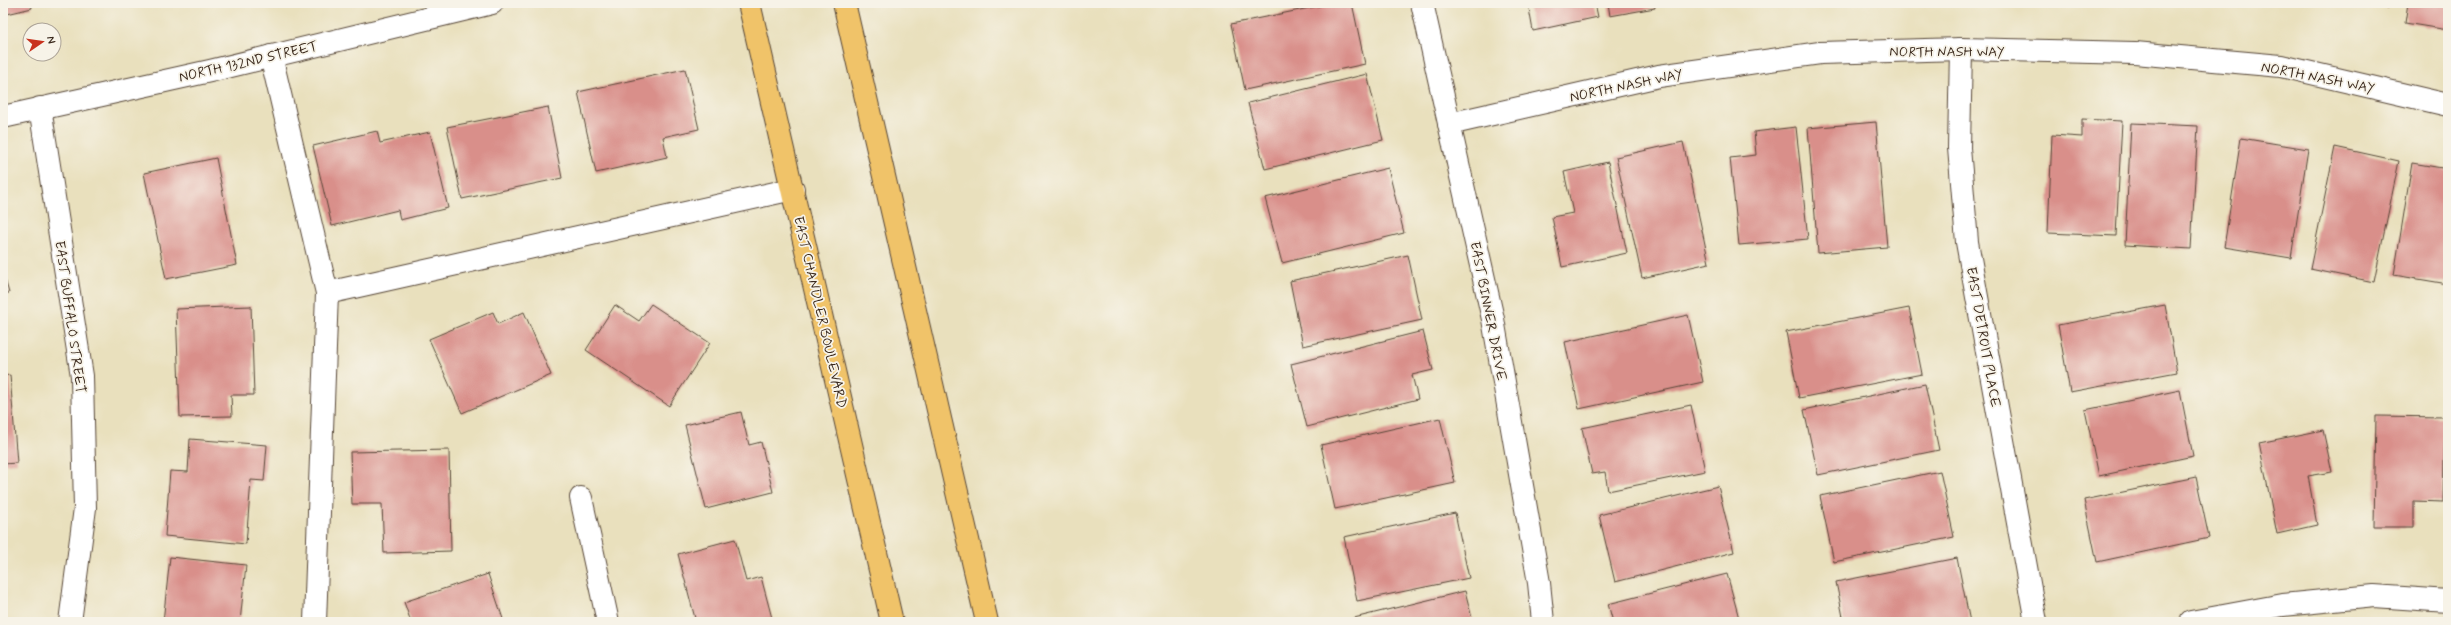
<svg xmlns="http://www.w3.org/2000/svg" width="2451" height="625" font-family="Mynerve,sans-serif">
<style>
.building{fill:#d98f8a}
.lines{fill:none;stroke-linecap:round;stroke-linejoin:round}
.minor-casing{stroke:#554536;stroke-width:24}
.major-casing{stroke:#554536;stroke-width:24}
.minor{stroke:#fff;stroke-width:22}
.major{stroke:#f0c369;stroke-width:22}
.labels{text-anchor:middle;stroke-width:3.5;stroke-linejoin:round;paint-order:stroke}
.street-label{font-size:14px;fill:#3b2a1e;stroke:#f7f3e8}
</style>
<rect width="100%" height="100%" fill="#f7f3e8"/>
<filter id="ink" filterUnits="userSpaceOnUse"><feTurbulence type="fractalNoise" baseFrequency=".025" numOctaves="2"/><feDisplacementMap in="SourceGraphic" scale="8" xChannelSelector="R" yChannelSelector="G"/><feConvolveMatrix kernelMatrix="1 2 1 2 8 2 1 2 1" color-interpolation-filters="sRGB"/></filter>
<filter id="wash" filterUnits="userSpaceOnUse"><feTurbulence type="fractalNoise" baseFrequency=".012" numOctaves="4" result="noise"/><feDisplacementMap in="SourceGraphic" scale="16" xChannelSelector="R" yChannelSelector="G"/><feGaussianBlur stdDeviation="0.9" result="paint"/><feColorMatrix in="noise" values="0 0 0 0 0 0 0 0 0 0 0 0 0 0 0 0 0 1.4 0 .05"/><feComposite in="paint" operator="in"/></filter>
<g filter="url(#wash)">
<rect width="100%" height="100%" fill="#e9e0bd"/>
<g id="blocks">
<!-- building -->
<g class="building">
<polygon points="3,3 31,3 32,8 3,15"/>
<polygon points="1334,3 1352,3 1365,64 1245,90 1231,24"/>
<polygon points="1528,3 1595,3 1598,17 1533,31"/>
<polygon points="1608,3 1654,3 1655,8 1610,16"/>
<polygon points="2334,3 2388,3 2388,8"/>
<polygon points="2408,3 2448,3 2448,30 2405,23"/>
<polygon points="685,69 699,129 663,137 667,157 596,173 578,92"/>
<polygon points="1367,74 1383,140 1265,169 1248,103"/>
<polygon points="548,107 562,178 462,199 447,127"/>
<polygon points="2082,119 2122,121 2116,236 2048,233 2052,135 2082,137"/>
<polygon points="1876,122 1887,247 1818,253 1808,128"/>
<polygon points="2131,123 2198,126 2191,249 2125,245"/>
<polygon points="1796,127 1808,239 1739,245 1730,158 1756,155 1754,132"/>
<polygon points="377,131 380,143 430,132 448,208 400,220 398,210 332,226 313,146"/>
<polygon points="2241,138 2308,149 2291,258 2224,247"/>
<polygon points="1683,142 1709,263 1642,278 1616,157"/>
<polygon points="2335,147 2399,161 2374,282 2310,269"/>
<polygon points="216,158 237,265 166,279 144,173"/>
<polygon points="1608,162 1627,253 1562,267 1552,217 1573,213 1564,172"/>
<polygon points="2412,163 2448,169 2448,284 2394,275"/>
<polygon points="1388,168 1404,233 1282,263 1265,198"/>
<polygon points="1408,255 1422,320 1303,346 1290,281"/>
<polygon points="3,272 9,293 3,294"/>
<polygon points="651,304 710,343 669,406 586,350 615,305 639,321"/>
<polygon points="2165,305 2177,372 2070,392 2058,325"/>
<polygon points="251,306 254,395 231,395 232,416 180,417 176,309"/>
<polygon points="1909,308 1922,374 1799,398 1786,332"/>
<polygon points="493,312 498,324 524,312 551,375 462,413 429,339"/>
<polygon points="1688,315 1703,382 1579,409 1565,342"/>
<polygon points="1423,331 1433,370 1412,375 1418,399 1307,427 1291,364"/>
<polygon points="10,375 17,463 3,464 3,376"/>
<polygon points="1925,384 1939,450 1818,475 1804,410"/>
<polygon points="2180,390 2193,456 2099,476 2085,410"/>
<polygon points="1691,405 1705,471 1608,491 1605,472 1592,474 1582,428"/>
<polygon points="741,412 749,445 761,442 773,492 706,509 685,425"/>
<polygon points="2376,416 2445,417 2443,502 2414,501 2414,527 2374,527"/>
<polygon points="1440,418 1455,483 1335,509 1321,445"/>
<polygon points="2323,430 2332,472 2308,476 2317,525 2277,534 2259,443"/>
<polygon points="190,439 267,445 264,481 251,480 246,544 165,536 170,471 188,472"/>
<polygon points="449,450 451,551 384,553 382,504 352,504 350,452"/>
<polygon points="1940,471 1954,537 1834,562 1820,496"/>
<polygon points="2196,477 2209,538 2097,562 2084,500"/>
<polygon points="1718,486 1734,552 1615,582 1599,515"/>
<polygon points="1455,513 1469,578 1357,601 1344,537"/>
<polygon points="735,539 746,581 761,577 773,622 696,622 678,554"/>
<polygon points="170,557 246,565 240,622 163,622"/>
<polygon points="1957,558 1970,622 1844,622 1836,582"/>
<polygon points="488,574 504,622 411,622 404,602"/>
<polygon points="1727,574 1740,622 1613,622 1608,604"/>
<polygon points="1465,591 1473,622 1355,622 1354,618"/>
</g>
</g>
</g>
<g filter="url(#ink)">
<use href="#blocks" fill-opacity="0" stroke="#554536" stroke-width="1"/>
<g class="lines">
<!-- minor casing -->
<g class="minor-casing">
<g id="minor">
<polyline points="1422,3 1493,319 1539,583 1543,622"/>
<polyline points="1961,49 1959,148 1967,242 2036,622"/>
<polyline points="271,56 327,293 315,622"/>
<polyline points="40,108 82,376 85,508 70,622"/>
<polyline points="3,117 210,71 492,3"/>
<polyline points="1449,124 1659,76 1820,53 1961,49 2135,53 2281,66 2448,105"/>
<polyline points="327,293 793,189"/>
<polyline points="581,498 608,622"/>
<polyline points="2191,622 2283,605 2374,596 2448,601"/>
</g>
</g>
<!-- major casing -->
<g class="major-casing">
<g id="major">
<polyline points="749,3 892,622"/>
<polyline points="844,3 987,622"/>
</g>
</g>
<!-- minor -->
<use href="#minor" class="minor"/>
<!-- major -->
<use href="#major" class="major"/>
</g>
</g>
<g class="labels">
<!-- street labels -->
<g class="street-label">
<text x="1947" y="56">NORTH NASH WAY</text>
<text transform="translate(248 61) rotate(-13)" y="5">NORTH 132ND STREET</text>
<text transform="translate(2318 77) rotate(11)" y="5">NORTH NASH WAY</text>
<text transform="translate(1626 85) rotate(-12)" y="5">NORTH NASH WAY</text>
<text transform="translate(1489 311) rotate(79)" y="5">EAST BINNER DRIVE</text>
<text transform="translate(821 312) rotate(77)" y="5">EAST CHANDLER BOULEVARD</text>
<text transform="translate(71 317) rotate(82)" y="5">EAST BUFFALO STREET</text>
<text transform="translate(1984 337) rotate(80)" y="5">EAST DETROIT PLACE</text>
</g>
</g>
<!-- margin -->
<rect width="2451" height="625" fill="none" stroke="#f7f3e8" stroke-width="16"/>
<!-- north arrow -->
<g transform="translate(42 42) rotate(77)"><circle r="19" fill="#f7f3e8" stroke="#aca397"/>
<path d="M0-3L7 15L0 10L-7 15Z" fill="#c8321e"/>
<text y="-6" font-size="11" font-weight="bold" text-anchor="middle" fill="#3b2a1e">N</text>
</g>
</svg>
